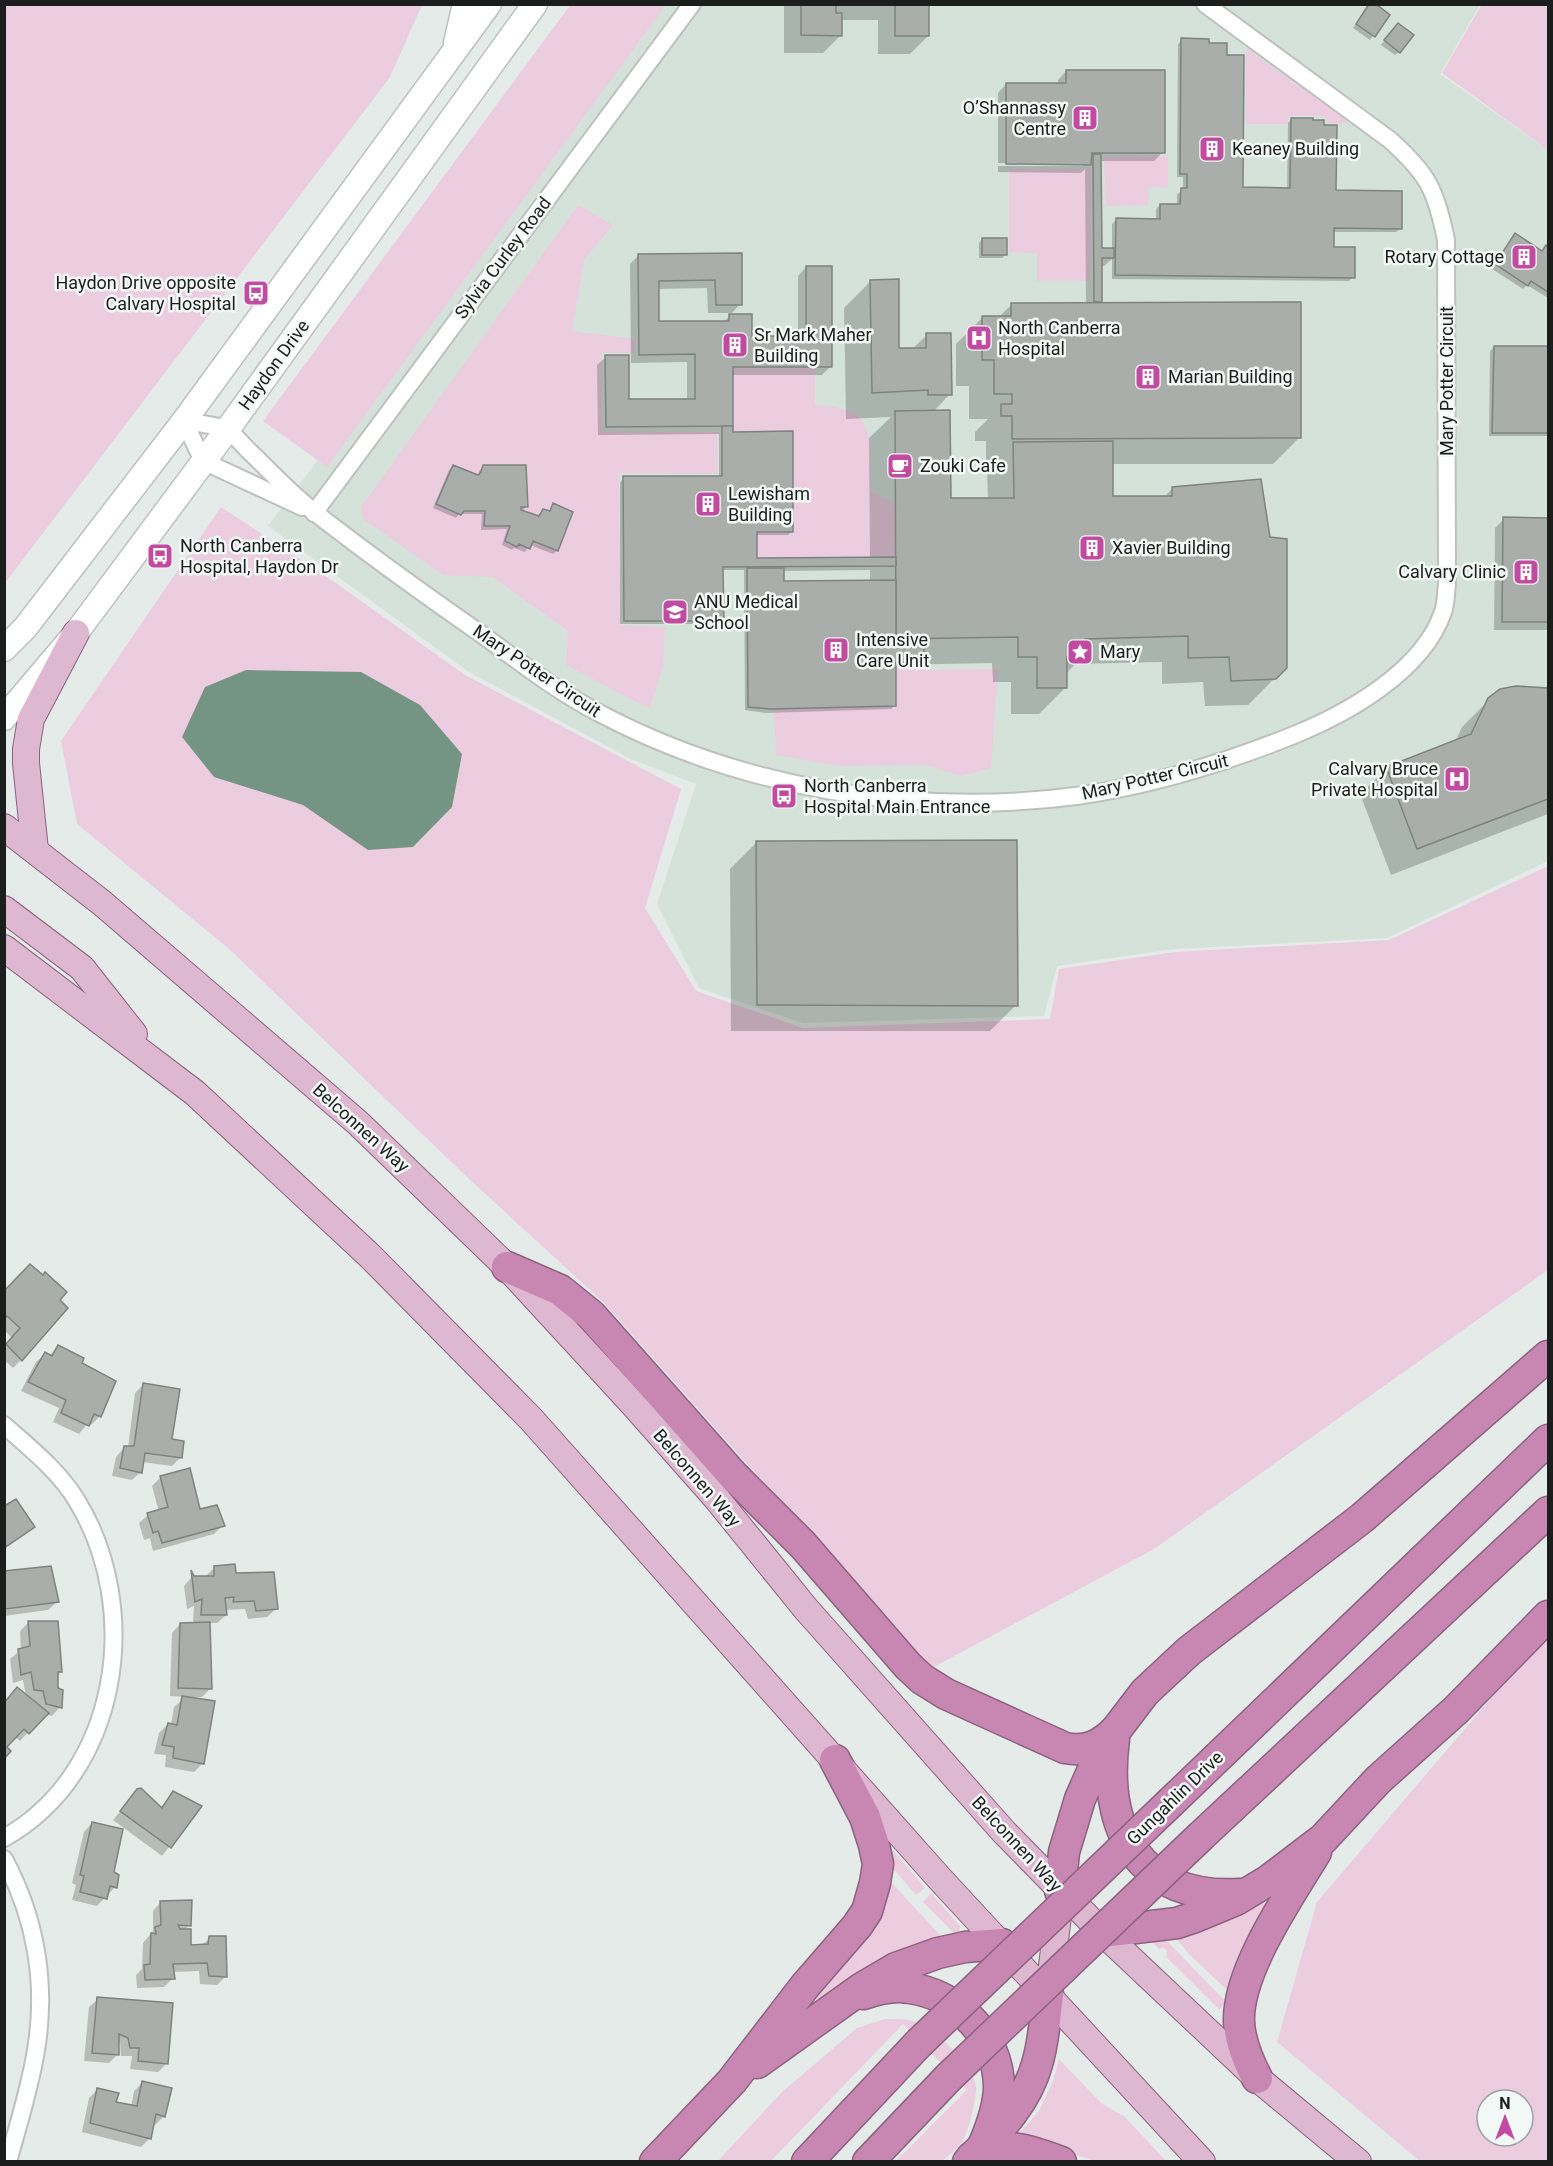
<svg xmlns="http://www.w3.org/2000/svg" width="1553" height="2166" font-family="Roboto,sans-serif">
<style>
.built{fill:#d5e2da}
.green{fill:#eccde0;fill-rule:evenodd}
.water{fill:#759584}
.shadow{fill:#0003;fill-rule:evenodd}
.building{fill:#a9aeab;stroke:#7e8381;stroke-width:1.5}
.lines{fill:none;stroke-linecap:round;stroke-linejoin:round}
.minor-casing{stroke:#bcc1be;stroke-width:20}
.secondary-casing{stroke:#bcc1be;stroke-width:27}
.primary-casing{stroke:#8c627e;stroke-width:28}
.motorway-casing{stroke:#8c627e;stroke-width:33}
.minor{stroke:#fff;stroke-width:16}
.secondary{stroke:#fff;stroke-width:24}
.primary{stroke:#deb7d1;stroke-width:26}
.motorway{stroke:#c887b3;stroke-width:30}
.motorway-bridge-casing{stroke:#8c627e;stroke-width:33;stroke-linecap:butt}
.motorway-bridge{stroke:#c887b3;stroke-width:30}
.labels{text-anchor:middle;stroke-width:5;stroke-linejoin:round;paint-order:stroke}
.poi-label{font-size:18px;fill:#1c1e1d;stroke:#f2f8f5;text-anchor:start}
.street-label{font-size:18px;fill:#1c1e1d;stroke:#f2f8f5}
</style>
<rect width="100%" height="100%" fill="#e5ebe8"/>
<!-- built -->
<polygon class="built" points="661,5 1480,5 1440,74 1548,150 1548,861 1387,938 1174,949 1057,966 1044,1016 803,1023 699,988 657,904 696,784 631,759 469,672 268,526"/>
<!-- green -->
<g class="green">
<polygon points="5,4 422,5 390,77 5,583"/>
<polygon points="571,4 666,5 327,467 263,421"/>
<polygon points="1482,4 1548,5 1548,150 1442,73"/>
<polygon points="1246,48 1348,121 1346,123 1327,123 1326,116 1288,116 1288,124 1246,124"/>
<polygon points="1168,156 1168,187 1149,188 1148,205 1106,206 1104,157"/>
<polygon points="1009,169 1091,169 1090,281 1037,281 1037,253 1009,252"/>
<polygon points="578,205 613,225 584,260 572,331 634,339 634,353 601,353 602,431 717,432 718,474 619,473 620,625 665,627 663,666 650,709 566,665 568,631 492,577 443,575 363,519 361,507"/>
<path d="M733 367H815V405C827 407 841 406 852 412 877 425 870 467 870 491L896 505V557L757 558V532L793 531V432H733Z"/>
<polygon points="221,507 333,581 465,675 681,789 645,908 696,991 803,1028 1050,1019 1059,969 1175,952 1389,940 1548,866 1548,1270 1154,1549 930,1669 603,1302 467,1177 228,948 77,824 61,741"/>
<polygon points="924,661 924,670 998,669 991,768 961,776 925,765 839,766 776,755 774,709 896,706 896,662"/>
<path d="M1548 1634V2161H1420L1277 2042 1317 1902 1522 1662ZM1487 2100H1523V2136H1487Z"/>
<polygon points="891,1848 925,1888 916,1895 891,1866 889,1849"/>
<polygon points="889,1880 940,1935 883,1958 818,2000 813,1995"/>
<polygon points="931,1893 960,1926 959,1932 953,1932 923,1902"/>
<polygon points="1261,1900 1266,1904 1230,1993 1189,1954 1175,1937"/>
<polygon points="1163,1937 1225,2001 1222,2008 1219,2009 1166,1957 1167,1951 1164,1947 1159,1949 1151,1941"/>
<path d="M885 2019C898 2019 910 2018 922 2025 939 2034 974 2066 976 2087 977 2097 968 2134 962 2142 957 2149 949 2155 942 2161H896L967 2090 903 2024 771 2161 717 2162 782 2092 857 2028Z"/>
<polygon points="1059,2059 1101,2103 1125,2117 1166,2161 1095,2161 1017,2136 1039,2111 1053,2081"/>
</g>
<!-- water -->
<polygon class="water" points="246,670 361,672 420,705 462,754 452,807 413,847 368,850 303,805 214,777 182,737 205,687"/>
<!-- shadow -->
<g class="shadow">
<polygon points="784,4 928,4 928,36 910,54 878,54 878,20 841,20 841,35 823,53 784,53"/>
<polygon points="1368,7 1373,36 1370,40 1353,28"/>
<polygon points="1394,28 1399,52 1395,55 1381,45"/>
<path d="M1182 40 1242 189 1287 190 1288 123 1292 119 1335 191 1400 229 1396 232H1333V248L1353 277 1349 281 1112 279V259L1104 266H1101V301L1098 304 1300 437 1273 464H1111V497H1164L1173 488 1286 667 1248 705 1205 706 1203 682 1162 684V662L1075 664 1066 674V687L1039 714H1011V682H993L992 663 894 665 895 705 891 709 766 713 745 710 744 570H722V620L718 624H620V482L624 478 719 477V434L598 435 597 365 606 357 627 401 687 400V362L631 363 630 264 639 255 740 254V304L732 313H708L707 288 657 289V323L723 322 730 316 751 338H798V276L806 267 831 366 822 375H732V433L792 531 788 535H755V560L870 559 869 438 891 417 846 419 844 308 871 281 898 349H912L927 335 950 394 933 412 949 500H988L987 470 992 465H986V441H975V432L988 419H969V386H956V344L982 318H998L1012 304H1086L1085 169 1081 173 998 172V93L1006 84 1058 85V80L1066 71 1163 152 1154 161H1100V249H1112V224L1116 220H1156V209L1160 205 1177 206V194L1183 190V177H1177L1178 44ZM998 163H1083V166H998ZM870 570V582L783 583V571Z"/>
<polygon points="1515,235 1541,252 1546,247 1548,249 1548,298 1527,285 1523,289 1492,269"/>
<polygon points="982,239 1006,254 1002,258 979,258 979,243"/>
<polygon points="1494,347 1548,348 1548,436 1489,436 1490,351"/>
<polygon points="453,466 478,477 479,471 483,467 527,506 522,512 538,517 543,511 548,512 553,505 571,513 557,551 553,554 530,545 525,552 514,548 512,550 502,545 507,529 481,530 482,514 459,514 456,518 433,508 449,470"/>
<polygon points="1504,519 1548,519 1548,630 1494,630 1495,528"/>
<polygon points="1516,687 1548,690 1548,814 1391,875 1360,794 1387,768 1455,742 1462,727 1489,700"/>
<polygon points="756,843 1016,1005 990,1031 731,1031 730,869"/>
<polygon points="22,1274 21,1360 13,1368 4,1360 4,1347 12,1338 4,1330 4,1293"/>
<polygon points="58,1346 80,1364 100,1416 91,1425 88,1423 79,1434 53,1422 59,1408 21,1391 36,1362 45,1354 49,1356"/>
<polygon points="144,1384 181,1457 172,1466 142,1462 141,1472 132,1480 112,1476 116,1457 124,1448 128,1448 135,1393"/>
<polygon points="161,1477 199,1511 223,1525 214,1534 153,1551 150,1538 144,1540 139,1523 148,1515 159,1512 152,1486"/>
<polygon points="4,1508 33,1527 4,1549"/>
<polygon points="215,1567 235,1575 276,1609 267,1617 248,1619 245,1609 225,1610 226,1615 217,1623 209,1623 210,1689 202,1697 189,1697 203,1763 194,1772 165,1767 166,1755 154,1754 159,1733 168,1724 171,1725 174,1707 185,1697 170,1696 172,1633 180,1624 193,1624 194,1606 187,1609 184,1586 192,1577 206,1576"/>
<polygon points="4,1574 57,1602 48,1610 4,1616"/>
<polygon points="29,1622 61,1672 56,1676 60,1707 52,1716 45,1714 20,1741 14,1736 5,1747 4,1757 4,1703 26,1696 23,1680 13,1683 10,1659 21,1650 20,1631"/>
<polygon points="138,1790 160,1808 173,1793 200,1807 162,1856 113,1820"/>
<polygon points="92,1823 115,1887 97,1906 72,1900 76,1885 72,1883 84,1832"/>
<polygon points="161,1902 189,1925 184,1930 190,1947 201,1946 210,1938 226,1976 217,1985 200,1984 199,1971 172,1972 173,1978 164,1987 137,1988 136,1975 142,1969 143,1943 153,1931 153,1911"/>
<polygon points="98,1999 167,2063 158,2072 130,2069 132,2056 121,2056 120,2042 118,2043 118,2054 109,2063 84,2061 89,2007"/>
<polygon points="142,2083 164,2116 155,2125 153,2124 150,2138 141,2147 82,2132 89,2098 98,2089 114,2104 131,2107 134,2091"/>
</g>
<!-- building -->
<g class="building">
<polygon points="801,4 836,4 836,13 842,13 842,36 801,35"/>
<rect x="895" y="4" width="34" height="32"/>
<polygon points="1369,4 1376,4 1390,15 1375,37 1356,24"/>
<polygon points="1398,23 1414,35 1400,53 1384,40"/>
<polygon points="1181,38 1209,39 1209,43 1227,43 1227,55 1244,55 1243,187 1290,188 1291,118 1313,118 1313,120 1324,120 1324,125 1337,125 1336,190 1402,191 1402,229 1334,228 1334,247 1355,247 1355,278 1115,275 1116,218 1160,219 1160,204 1180,204 1181,188 1187,188 1187,174 1180,174"/>
<polygon points="1066,70 1165,70 1165,153 1092,153 1091,165 1006,164 1006,83 1066,83"/>
<polygon points="1093,154 1101,154 1102,248 1114,248 1114,258 1102,258 1102,302 1094,302"/>
<polygon points="1515,233 1542,251 1546,245 1548,247 1548,292 1531,281 1528,286 1495,264"/>
<rect x="982" y="238" width="25" height="17"/>
<polygon points="742,253 742,305 716,305 715,280 659,281 659,321 729,321 729,314 752,314 752,336 806,336 806,266 832,266 832,367 733,367 733,426 606,427 605,355 629,355 629,399 695,399 695,354 639,355 638,254"/>
<polygon points="899,279 899,348 926,348 926,333 951,333 952,395 928,395 928,390 872,393 870,280"/>
<polygon points="1301,302 1301,438 1012,439 1012,416 1001,416 1001,404 1012,404 1012,394 994,394 994,360 982,360 982,316 1011,316 1011,303"/>
<polygon points="1494,346 1548,346 1548,433 1492,433"/>
<polygon points="950,410 951,498 1014,498 1013,442 1113,441 1113,496 1172,496 1172,487 1261,479 1270,537 1287,539 1287,668 1276,679 1231,681 1229,657 1188,658 1188,636 1085,639 1085,657 1067,657 1067,688 1037,688 1037,657 1018,657 1018,637 896,639 895,411"/>
<polygon points="722,426 733,426 733,432 793,431 793,532 757,532 757,558 896,557 896,566 723,567 724,621 624,621 623,476 722,476"/>
<polygon points="453,465 478,475 481,472 483,465 526,465 528,507 521,507 521,510 539,516 543,509 550,511 553,503 573,512 558,551 533,541 530,549 519,544 517,547 505,541 510,526 484,526 485,511 464,511 461,515 436,504"/>
<polygon points="1503,517 1548,518 1548,622 1502,622"/>
<polygon points="747,568 784,568 784,581 896,580 896,639 924,638 924,661 896,662 896,706 771,709 748,707"/>
<polygon points="1516,686 1548,688 1548,799 1417,849 1386,767 1471,734 1488,698 1500,689"/>
<polygon points="1017,840 1018,1006 757,1005 756,841"/>
<polygon points="30,1264 43,1275 45,1272 67,1292 60,1300 68,1308 22,1361 6,1344 20,1328 7,1316 4,1319 4,1291"/>
<polygon points="58,1345 84,1358 82,1363 116,1381 101,1417 94,1414 89,1426 61,1413 66,1400 28,1382 45,1352 52,1356"/>
<polygon points="143,1383 180,1389 172,1439 184,1441 182,1458 145,1453 142,1473 120,1468 124,1446 134,1446"/>
<polygon points="190,1468 200,1509 217,1505 225,1526 162,1543 158,1531 153,1533 147,1513 168,1507 160,1476"/>
<polygon points="16,1499 35,1527 4,1548 4,1506"/>
<polygon points="235,1564 236,1573 274,1572 278,1609 256,1611 254,1601 233,1602 234,1597 225,1598 227,1615 201,1615 202,1599 195,1602 191,1570 194,1576 214,1576 214,1566"/>
<polygon points="51,1566 59,1602 5,1609 4,1571"/>
<polygon points="28,1621 58,1621 62,1672 58,1672 58,1688 63,1690 62,1708 46,1704 43,1691 34,1690 31,1672 21,1675 18,1649 30,1646"/>
<polygon points="210,1622 212,1689 178,1688 180,1623"/>
<polygon points="17,1687 49,1713 29,1734 24,1729 7,1747 11,1751 4,1759 4,1703"/>
<polygon points="182,1696 215,1701 204,1764 173,1758 174,1747 162,1745 168,1723 177,1725"/>
<polygon points="141,1788 162,1808 173,1791 202,1806 171,1848 120,1811 137,1789"/>
<polygon points="92,1822 123,1829 114,1872 119,1875 117,1888 110,1886 107,1899 80,1892 84,1876 80,1875"/>
<polygon points="192,1900 191,1926 178,1925 180,1929 191,1929 191,1945 208,1944 209,1936 226,1936 227,1977 209,1976 207,1963 173,1964 175,1979 145,1980 144,1965 150,1964 151,1933 156,1934 155,1927 161,1925 160,1901"/>
<polygon points="97,1997 173,2003 168,2064 138,2061 139,2048 130,2048 128,2038 119,2034 119,2055 92,2053"/>
<polygon points="142,2081 172,2088 165,2117 156,2114 151,2139 90,2123 97,2088 119,2093 116,2102 137,2106"/>
</g>
<g class="lines">
<!-- minor casing -->
<g class="minor-casing">
<g id="minor">
<path d="M184 421C195 423 218 425 227 430 234 434 242 444 248 450 271 472 293 496 318 515 372 557 428 597 484 636 521 663 558 692 599 713 743 789 915 817 1076 796 1151 786 1224 763 1294 735 1348 713 1423 671 1443 612 1446 604 1446 592 1447 583L1446 240C1436 190 1428 174 1390 140L1205 4"/>
<polyline points="184,421 203,461 302,507"/>
<polyline points="314,513 692,4"/>
<path d="M4 1425C30 1448 59 1471 77 1501 143 1609 120 1773 4 1838"/>
<path d="M4 1859C36 1918 47 1984 36 2050 30 2088 18 2125 8 2162"/>
</g>
</g>
<!-- secondary casing -->
<g class="secondary-casing">
<g id="secondary">
<polyline points="456,43 465,4"/>
<polyline points="4,649 25,628 184,421 489,4"/>
<polyline points="4,718 76,633 227,430 535,4"/>
</g>
</g>
<!-- primary casing -->
<g class="primary-casing">
<g id="primary">
<polyline points="4,827 102,903 358,1123 507,1267 633,1404 717,1499 806,1609 1004,1832 1102,1932 1257,2078 1358,2162"/>
<polyline points="35,850 26,763 26,749 31,719 76,633"/>
<polyline points="4,909 82,968 134,1034"/>
<polyline points="4,948 195,1093 370,1256 531,1419 940,1879 1202,2162"/>
<polyline points="1049,1991 1060,1899"/>
</g>
</g>
<!-- motorway casing -->
<g class="motorway-casing">
<g id="motorway">
<path d="M507 1267 560 1290 591 1315 733 1475 803 1545 908 1666 922 1679 946 1694 1065 1748C1087 1752 1100 1746 1116 1730"/>
<path d="M1114 1739C1102 1830 1140 1900 1240 1894"/>
<polyline points="1171,1802 1548,1440"/>
<polyline points="1201,1836 1548,1512"/>
<polyline points="1060,1891 1064,1852 1080,1799 1095,1765 1116,1730 1145,1692 1189,1651 1362,1518 1548,1356"/>
<polyline points="1102,1932 1177,1923 1195,1917 1236,1900 1269,1880 1323,1839 1378,1780 1456,1710 1548,1616"/>
<path d="M863 1994C878 1989 894 1985 909 1988 957 1994 998 2036 999 2086 999 2106 992 2125 984 2144"/>
<polyline points="757,2063 862,1988 896,1968 938,1953 965,1947 1002,1944"/>
<path d="M1257 2078C1248 2061 1240 2041 1239 2022 1237 1971 1290 1895 1316 1852"/>
<path d="M972 2157C1002 2140 1030 2150 1061 2162"/>
<polyline points="655,2162 732,2081 805,1986 857,1926 867,1911 875,1883 878,1864 874,1845 865,1817 835,1760"/>
<polyline points="807,2162 919,2043"/>
<polyline points="868,2162 949,2077"/>
<path d="M968 2162C997 2132 1026 2104 1037 2064 1044 2042 1045 2017 1048 1994"/>
</g>
</g>
<!-- minor -->
<use href="#minor" class="minor"/>
<!-- secondary -->
<use href="#secondary" class="secondary"/>
<!-- primary -->
<use href="#primary" class="primary"/>
<!-- motorway -->
<use href="#motorway" class="motorway"/>
<!-- motorway-bridge casing -->
<g class="motorway-bridge-casing">
<g id="motorway-bridge">
<polyline points="919,2043 1171,1802"/>
<polyline points="949,2077 1201,1836"/>
</g>
</g>
<!-- motorway-bridge -->
<use href="#motorway-bridge" class="motorway-bridge"/>
</g>
<!-- icons -->
<defs>
<g id="building-square" transform="scale(1.35)"><rect x="-9" y="-9" width="18" height="18" rx="4" fill="#c24ba2" stroke="#f2f8f5"/><path d="M-4-6H4V6H1V3H-1V6H-4ZM-2.5-4.3h1.7v1.8h-1.7ZM.8-4.3h1.7v1.8H.8ZM-2.5-1h1.7V.8h-1.7ZM.8-1h1.7V.8H.8Z" fill="#fff"/></g>
<g id="bus-square" transform="scale(1.35)"><rect x="-9" y="-9" width="18" height="18" rx="4" fill="#c24ba2" stroke="#f2f8f5"/><path d="M-5-6H5V4H4V6H2V4H-2V6H-4V4H-5ZM-3.5-4V0h7V-4ZM-3.5 1.2v1.5H-2V1.2ZM2 1.2v1.5H3.5V1.2Z" fill="#fff"/></g>
<g id="hospital-square" transform="scale(1.35)"><rect x="-9" y="-9" width="18" height="18" rx="4" fill="#c24ba2" stroke="#f2f8f5"/><path d="M-5-5h3v3.5h4V-5h3V5h-3V1.5h-4V5h-3Z" fill="#fff"/></g>
<g id="cafe-square" transform="scale(1.35)"><rect x="-9" y="-9" width="18" height="18" rx="4" fill="#c24ba2" stroke="#f2f8f5"/><path d="M-5.5-4.5H6V0H3Q3 3.5 0 3.5H-2.5Q-5.5 3.5-5.5 0ZM3-3.2v2h1.7v-2ZM-6 4.5H4V6H-6Z" fill="#fff"/></g>
<g id="university-square" transform="scale(1.35)"><rect x="-9" y="-9" width="18" height="18" rx="4" fill="#c24ba2" stroke="#f2f8f5"/><path d="M0-5L7-2L0 1L-7-2ZM-4 1L0 2.5L4 1V4Q0 6-4 4Z" fill="#fff"/></g>
<g id="sight-square" transform="scale(1.35)"><rect x="-9" y="-9" width="18" height="18" rx="4" fill="#c24ba2" stroke="#f2f8f5"/><path d="M0-6L1.8-2.2L6-1.7L2.9 1.2L3.7 5.4L0 3.3L-3.7 5.4L-2.9 1.2L-6-1.7L-1.8-2.2Z" fill="#fff"/></g>
</defs>
<g fill-rule="evenodd">
<use href="#building-square" x="1085" y="118"/>
<use href="#building-square" x="1212" y="149"/>
<use href="#building-square" x="1524" y="257"/>
<use href="#bus-square" x="256" y="293"/>
<use href="#hospital-square" x="979" y="338"/>
<use href="#building-square" x="735" y="345"/>
<use href="#building-square" x="1148" y="377"/>
<use href="#cafe-square" x="900" y="466"/>
<use href="#building-square" x="708" y="504"/>
<use href="#building-square" x="1092" y="548"/>
<use href="#bus-square" x="160" y="556"/>
<use href="#building-square" x="1526" y="572"/>
<use href="#university-square" x="675" y="612"/>
<use href="#building-square" x="836" y="650"/>
<use href="#sight-square" x="1080" y="652"/>
<use href="#hospital-square" x="1457" y="779"/>
<use href="#bus-square" x="784" y="796"/>
</g>
<g class="labels">
<!-- poi labels -->
<g class="poi-label">
<text x="1066" y="114" text-anchor="end">O’Shannassy<tspan x="1066" dy="21">Centre</tspan></text>
<text x="1232" y="155">Keaney Building</text>
<text x="1504" y="263" text-anchor="end">Rotary Cottage</text>
<text x="236" y="289" text-anchor="end">Haydon Drive opposite<tspan x="236" dy="21">Calvary Hospital</tspan></text>
<text x="998" y="334">North Canberra<tspan x="998" dy="21">Hospital</tspan></text>
<text x="754" y="341">Sr Mark Maher<tspan x="754" dy="21">Building</tspan></text>
<text x="1168" y="383">Marian Building</text>
<text x="920" y="472">Zouki Cafe</text>
<text x="728" y="500">Lewisham<tspan x="728" dy="21">Building</tspan></text>
<text x="180" y="552">North Canberra<tspan x="180" dy="21">Hospital, Haydon Dr</tspan></text>
<text x="1112" y="554">Xavier Building</text>
<text x="1506" y="578" text-anchor="end">Calvary Clinic</text>
<text x="694" y="608">ANU Medical<tspan x="694" dy="21">School</tspan></text>
<text x="856" y="646">Intensive<tspan x="856" dy="21">Care Unit</tspan></text>
<text x="1100" y="658">Mary</text>
<text x="1438" y="775" text-anchor="end">Calvary Bruce<tspan x="1438" dy="21">Private Hospital</tspan></text>
<text x="804" y="792">North Canberra<tspan x="804" dy="21">Hospital Main Entrance</tspan></text>
</g>
<!-- street labels -->
<g class="street-label">
<text transform="translate(503 258) rotate(-53)" y="6">Sylvia Curley Road</text>
<text transform="translate(274 365) rotate(-54)" y="6">Haydon Drive</text>
<text transform="translate(1447 381) rotate(-90)" y="6">Mary Potter Circuit</text>
<text transform="translate(537 671) rotate(34)" y="6">Mary Potter Circuit</text>
<text transform="translate(1155 777) rotate(-13)" y="6">Mary Potter Circuit</text>
<text transform="translate(361 1128) rotate(42)" y="6">Belconnen Way</text>
<text transform="translate(697 1478) rotate(49)" y="6">Belconnen Way</text>
<text transform="translate(1175 1798) rotate(-44)" y="6">Gungahlin Drive</text>
<text transform="translate(1017 1844) rotate(47)" y="6">Belconnen Way</text>
</g>
</g>
<!-- border -->
<rect width="1553" height="2166" fill="none" stroke="#1c1e1d" stroke-width="12"/>
<!-- north arrow -->
<g transform="translate(1505 2118)"><circle r="28" fill="#f2f8f5" stroke="#9ca19f" stroke-width="1.5"/>
<path d="M0-4.5L10 22L0 15L-10 22Z" fill="#c24ba2"/>
<text y="-9" font-size="16" font-weight="bold" text-anchor="middle" fill="#1c1e1d">N</text>
</g>
</svg>
